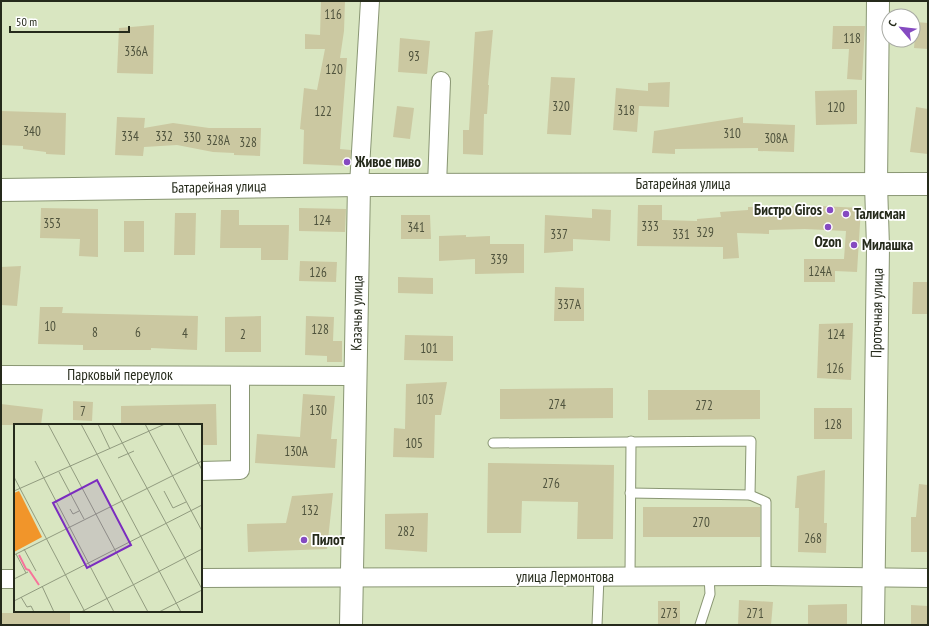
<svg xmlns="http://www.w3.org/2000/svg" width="929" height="626" font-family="'PT Sans Narrow',sans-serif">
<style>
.building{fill:#cbc8a1}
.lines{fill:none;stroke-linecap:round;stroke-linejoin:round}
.lane-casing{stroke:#899673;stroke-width:11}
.street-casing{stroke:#899673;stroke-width:20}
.secondary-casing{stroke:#899673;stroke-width:24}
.lane{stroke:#fff;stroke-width:9}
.street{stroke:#fff;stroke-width:18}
.secondary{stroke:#fff;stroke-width:22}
.poi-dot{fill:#854ac1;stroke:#fff;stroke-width:1.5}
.labels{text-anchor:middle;stroke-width:3.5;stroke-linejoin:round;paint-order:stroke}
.number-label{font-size:13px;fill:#4e523c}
.poi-label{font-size:15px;font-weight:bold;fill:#252a1b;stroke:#fff;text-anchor:start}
.street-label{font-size:15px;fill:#252a1b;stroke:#fff}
.inset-river{fill:none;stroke:#f7739a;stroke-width:2}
.inset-road{fill:none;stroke:#919b7f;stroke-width:1}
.view{fill:#7b2cbf;fill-opacity:0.15;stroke:#7b2cbf;stroke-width:2}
.inset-edge{fill:none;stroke:#252a1b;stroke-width:2}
</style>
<rect width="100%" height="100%" fill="#d9e6c1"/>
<!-- building -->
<g class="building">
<polygon points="321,1 345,1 344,31 340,58 347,58 340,149 351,150 350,166 303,164 304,130 300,129 304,88 317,90 325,49 305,49 305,34 320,35"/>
<polygon points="916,22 928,23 928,49 914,48"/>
<polygon points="154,25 153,74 117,73 119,28"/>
<polygon points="833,26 865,26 862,80 847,79 849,49 832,49"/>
<polygon points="493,30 488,85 489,85 487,114 484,114 483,155 463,154 463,130 469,130 475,32"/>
<polygon points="400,38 430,41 427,74 398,72"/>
<polygon points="551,77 575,78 571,135 547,134"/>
<polygon points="670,82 669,107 639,106 637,132 613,130 616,88 648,91 648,83"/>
<polygon points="857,90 857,124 816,125 815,91"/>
<polygon points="397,106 414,108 410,139 393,137"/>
<polygon points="916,107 928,109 928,154 910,152"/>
<polygon points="1,111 66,113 65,155 46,154 46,152 23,149 23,146 1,145"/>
<polygon points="117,117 145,118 144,128 173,123 209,128 261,128 260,156 234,155 234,153 213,152 177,145 144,147 143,156 115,155"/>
<polygon points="743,117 743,123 795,125 794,152 758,151 758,148 675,149 675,154 652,153 654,131"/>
<polygon points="638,205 662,205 662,220 697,221 697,219 721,217 720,212 748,210 748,207 820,206 861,208 857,272 835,271 835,282 804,282 804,259 844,259 846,231 805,229 769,230 769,234 737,233 739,258 723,259 723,247 637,246"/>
<polygon points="41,208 98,209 98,257 79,256 80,239 40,238"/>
<polygon points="299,208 346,209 345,232 299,231"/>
<polygon points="592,209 611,210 610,241 573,239 573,251 544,253 545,215 592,218"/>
<polygon points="221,210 239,210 239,225 289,225 288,260 261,260 261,248 220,248"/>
<polygon points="175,213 196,213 195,255 174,255"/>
<polygon points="401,215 430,215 431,239 401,239"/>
<rect x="124" y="221" width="20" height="31"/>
<polygon points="466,235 466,237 490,236 490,244 524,244 524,273 475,274 475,259 439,261 439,236"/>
<polygon points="300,261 337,262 336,282 299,281"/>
<polygon points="21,266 17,306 1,305 1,267"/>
<polygon points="398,277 433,278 433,294 398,293"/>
<polygon points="913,282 928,282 928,314 912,314"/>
<polygon points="555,287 584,288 584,321 554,321"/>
<polygon points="40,307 63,307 62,313 198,316 197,350 151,348 151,350 83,350 83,345 38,344"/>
<polygon points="261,316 261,352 225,352 225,317"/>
<polygon points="306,316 334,317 333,341 342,341 342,362 327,362 327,356 305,355"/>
<polygon points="853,323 851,380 817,378 819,324"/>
<polygon points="405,335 453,336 453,361 404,360"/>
<polygon points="447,382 441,415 435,415 434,458 393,457 394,428 405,429 406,384"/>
<polygon points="613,388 613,418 500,419 500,389"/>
<polygon points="648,390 760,390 760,419 648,420"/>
<polygon points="303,394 335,396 331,439 337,439 335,468 255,463 257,434 300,437"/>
<polygon points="73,401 93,402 92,421 73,420"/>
<polygon points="1,404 43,409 41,425 1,425"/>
<polygon points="216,404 217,445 201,445 201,425 121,425 121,406"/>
<rect x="814" y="408" width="38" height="31"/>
<polygon points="488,463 614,465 613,539 577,539 578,502 522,501 521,533 487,533"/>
<polygon points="825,470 824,523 827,523 826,553 798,552 799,508 795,508 797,476"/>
<polygon points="919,484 928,485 928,552 911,552 911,517 916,517"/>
<polygon points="333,493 327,549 248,552 247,524 286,523 292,496"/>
<rect x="643" y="507" width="117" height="30"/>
<polygon points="428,513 427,552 385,549 385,514"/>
<polygon points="739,600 773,602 771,625 738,625"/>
<rect x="658" y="601" width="22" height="24"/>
<polygon points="847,604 847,625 808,625 808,605"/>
<polygon points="911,605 928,606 928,625 911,625"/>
<rect x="1" y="613" width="69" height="12"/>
</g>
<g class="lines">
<!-- lane casing -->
<g class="lane-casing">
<g id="lane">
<polyline points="493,443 751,441 750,495 630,493"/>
<polyline points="750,495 766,502 766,576"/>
<polyline points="630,577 631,441"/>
<polyline points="597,625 599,577"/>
<polyline points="700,625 710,594 709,576"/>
</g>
</g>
<!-- street casing -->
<g class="street-casing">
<g id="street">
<polyline points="359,185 370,1"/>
<polyline points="437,185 441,81"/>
<polyline points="1,375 357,376"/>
<polyline points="201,471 240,470 240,376"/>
<polyline points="201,578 766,576 928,578"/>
<polyline points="1,579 15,579"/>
</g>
</g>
<!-- secondary casing -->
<g class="secondary-casing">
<g id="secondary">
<polyline points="1,190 359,185 928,184"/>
<polyline points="351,625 359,185"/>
<polyline points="873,625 878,247 876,184 878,1"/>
</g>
</g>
<!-- lane -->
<use href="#lane" class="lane"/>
<!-- street -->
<use href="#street" class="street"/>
<!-- secondary -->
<use href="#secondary" class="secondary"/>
</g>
<!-- markers -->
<g class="poi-dot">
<circle cx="347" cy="162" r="4"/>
<circle cx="830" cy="210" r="4"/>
<circle cx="846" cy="214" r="4"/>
<circle cx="828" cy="227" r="4"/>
<circle cx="854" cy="245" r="4"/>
<circle cx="304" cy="540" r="4"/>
</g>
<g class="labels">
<!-- number labels -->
<g class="number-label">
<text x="333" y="19">116</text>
<text x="852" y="43">118</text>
<text x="136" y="56">336А</text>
<text x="414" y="61">93</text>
<text x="334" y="74">120</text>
<text x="561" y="111">320</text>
<text x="836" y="112">120</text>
<text x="626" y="115">318</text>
<text x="323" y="116">122</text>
<text x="32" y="136">340</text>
<text x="732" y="138">310</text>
<text x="130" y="141">334</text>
<text x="164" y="141">332</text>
<text x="192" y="142">330</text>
<text x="776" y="143">308А</text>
<text x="218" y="145">328А</text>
<text x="248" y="147">328</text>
<text x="322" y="225">124</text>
<text x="52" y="228">353</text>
<text x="650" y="231">333</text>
<text x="416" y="232">341</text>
<text x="705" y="237">329</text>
<text x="559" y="239">337</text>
<text x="681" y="239">331</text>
<text x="499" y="264">339</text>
<text x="820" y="276">124А</text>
<text x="318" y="277">126</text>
<text x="569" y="309">337А</text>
<text x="50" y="331">10</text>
<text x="320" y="334">128</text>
<text x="95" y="337">8</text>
<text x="138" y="337">6</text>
<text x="185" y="338">4</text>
<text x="243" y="339">2</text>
<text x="836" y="339">124</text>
<text x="429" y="353">101</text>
<text x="835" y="373">126</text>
<text x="425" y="404">103</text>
<text x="557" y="409">274</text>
<text x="704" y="410">272</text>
<text x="318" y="415">130</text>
<text x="83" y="416">7</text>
<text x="833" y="429">128</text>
<text x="414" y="448">105</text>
<text x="296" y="456">130А</text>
<text x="551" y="488">276</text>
<text x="310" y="515">132</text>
<text x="701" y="527">270</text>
<text x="406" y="536">282</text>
<text x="813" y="543">268</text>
<text x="669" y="618">273</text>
<text x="755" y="618">271</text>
</g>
<!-- poi labels -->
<g class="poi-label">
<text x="355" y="167">Живое пиво</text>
<text x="822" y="215" text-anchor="end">Бистро Giros</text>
<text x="854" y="219">Талисман</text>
<text x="828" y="247" text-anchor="middle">Ozon</text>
<text x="862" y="250">Милашка</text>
<text x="312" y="545">Пилот</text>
</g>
<!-- street labels -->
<g class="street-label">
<text x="683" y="189">Батарейная улица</text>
<text transform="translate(219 187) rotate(-1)" y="5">Батарейная улица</text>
<text transform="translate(357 313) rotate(-89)" y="5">Казачья улица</text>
<text transform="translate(877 313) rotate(-89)" y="5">Проточная улица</text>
<text x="120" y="380">Парковый переулок</text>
<text x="565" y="582">улица Лермонтова</text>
</g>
</g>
<!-- overview -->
<g transform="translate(14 424)">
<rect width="188" height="188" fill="#d9e6c1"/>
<path d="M5 67 28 113 0 128V69Z" fill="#f1952a"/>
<path class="inset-river" d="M5 131 12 145 15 146 25 161"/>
<path class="inset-road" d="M34 0 134 188M67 0 167 188M84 0 96 25M98 0 188 165M131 0 188 107M164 0 188 46M104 34 120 27M21 37 100 188M45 48 70 95M0 53 71 188M0 67 151 0M150 67 159 84 172 78M56 85 59 90 65 87M10 125 22 147M2 130 12 149M0 131 188 37M0 155 14 148M28 162 40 188M7 173 13 183 17 182 20 188M0 177 188 81M67 188 188 125M145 188 188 166"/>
<path class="view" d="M83 56 117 121 73 144 39 79Z"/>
<rect width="188" height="188" class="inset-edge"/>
</g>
<!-- border -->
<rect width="929" height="626" fill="none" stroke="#252a1b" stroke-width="4"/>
<!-- north arrow -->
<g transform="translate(901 28) rotate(298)"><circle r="19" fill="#ffffff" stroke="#a8aaa4"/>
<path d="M0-3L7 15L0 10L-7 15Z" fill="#854ac1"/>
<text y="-6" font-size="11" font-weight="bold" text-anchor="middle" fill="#252a1b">С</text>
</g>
<!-- scale -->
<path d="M10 26v6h119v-6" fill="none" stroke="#252a1b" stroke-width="2"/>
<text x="16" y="26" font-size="12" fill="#252a1b" stroke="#ffffff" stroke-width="3" paint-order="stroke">50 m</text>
</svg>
